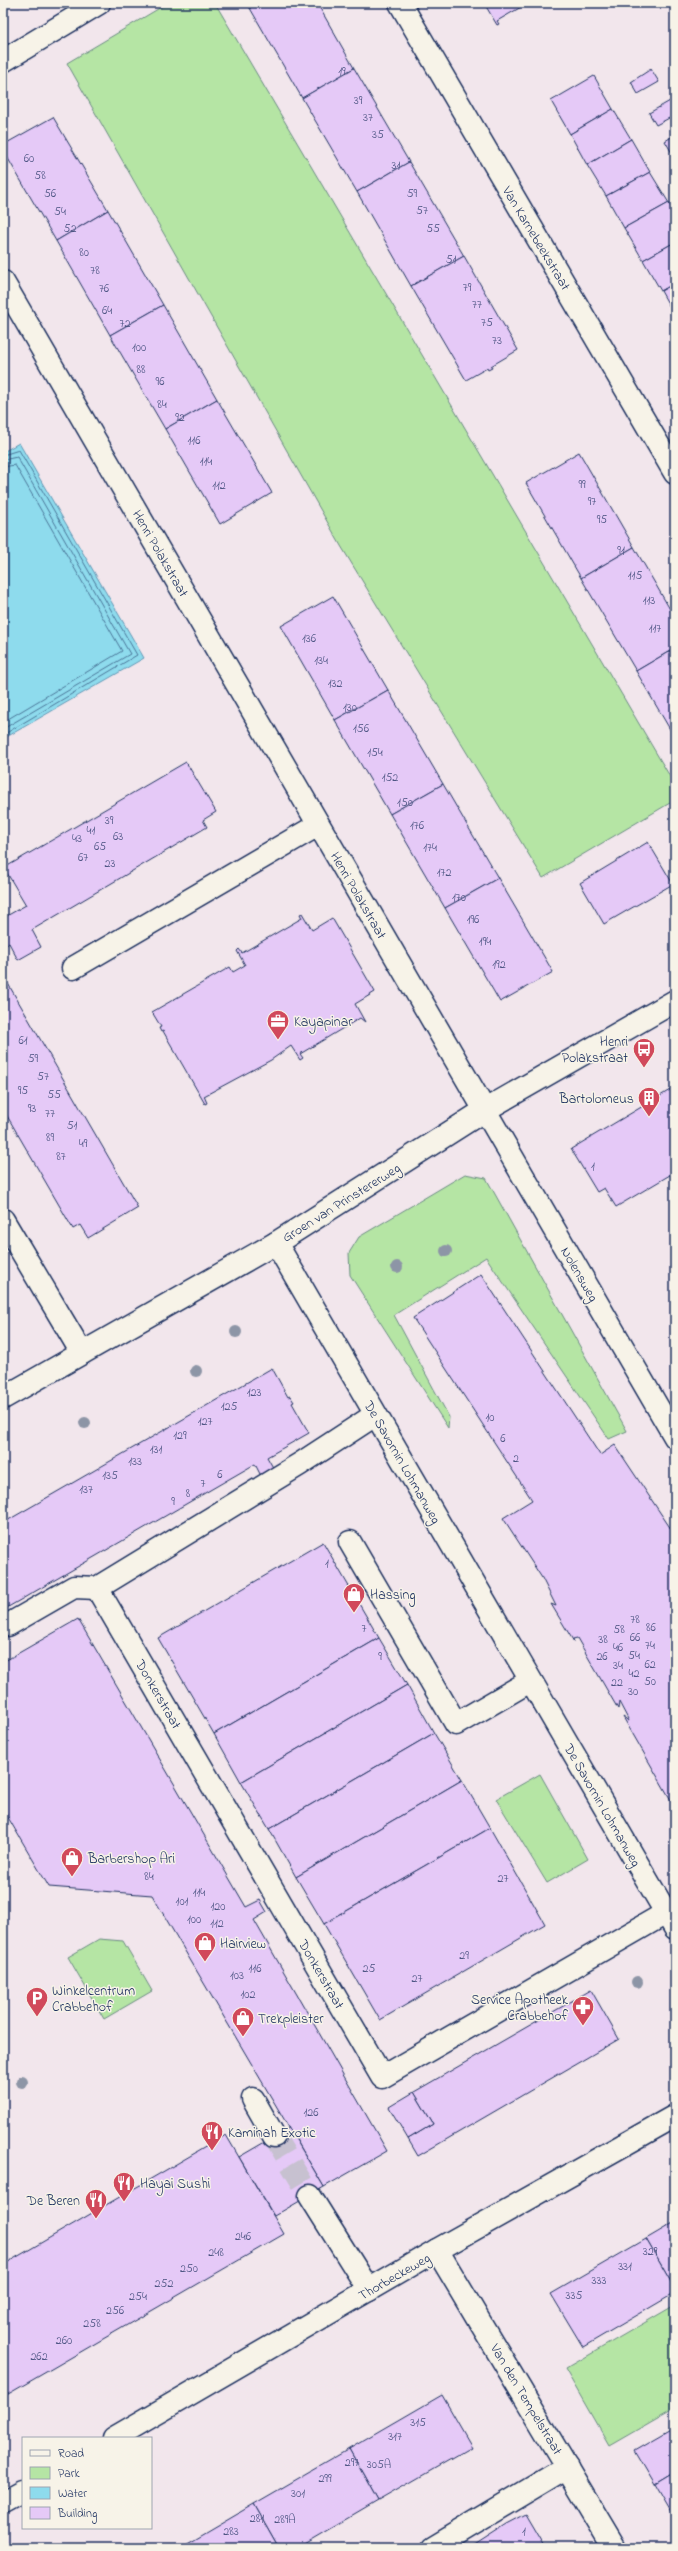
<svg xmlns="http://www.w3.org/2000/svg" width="678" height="2551" font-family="'Indie Flower',sans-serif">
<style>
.green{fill:#b5e5a4;stroke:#688a81}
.water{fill:#8edbed;stroke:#6096b4}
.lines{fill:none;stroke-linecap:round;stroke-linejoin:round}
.shore{stroke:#497497;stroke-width:1}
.building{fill:#e5c9f7;stroke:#1b2f5e}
.pedestrian-tunnel{stroke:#c7c1d0;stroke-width:22;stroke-dasharray:22 11;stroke-linecap:butt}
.service-casing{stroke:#1b2f5e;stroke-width:25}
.pedestrian-casing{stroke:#1b2f5e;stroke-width:25}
.minor-casing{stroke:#1b2f5e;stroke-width:25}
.tertiary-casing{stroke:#1b2f5e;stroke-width:25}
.service{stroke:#f7f3e8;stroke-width:22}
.pedestrian{stroke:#f7f3e8;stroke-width:22}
.minor{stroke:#f7f3e8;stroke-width:22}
.tertiary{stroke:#f7f3e8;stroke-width:22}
.tree{fill:#8d95a6}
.labels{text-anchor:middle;stroke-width:3;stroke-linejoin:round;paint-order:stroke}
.number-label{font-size:12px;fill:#4e5684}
.street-label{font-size:14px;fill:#1b2f5e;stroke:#f7f3e8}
.poi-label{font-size:14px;fill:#1b2f5e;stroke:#f7f3e8;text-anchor:start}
</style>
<rect width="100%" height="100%" fill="#f2e6ec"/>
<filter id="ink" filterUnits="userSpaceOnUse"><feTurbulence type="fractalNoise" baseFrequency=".025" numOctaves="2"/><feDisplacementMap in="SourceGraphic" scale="8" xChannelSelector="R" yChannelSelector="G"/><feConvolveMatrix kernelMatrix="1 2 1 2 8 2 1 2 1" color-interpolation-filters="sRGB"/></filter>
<g filter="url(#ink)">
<!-- green -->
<g class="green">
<polygon points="168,3 215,3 675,785 675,800 543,878 341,546 67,63"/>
<polygon points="465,1174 486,1178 627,1431 609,1439 486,1257 394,1315 449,1417 448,1428 350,1275 349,1253 359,1237"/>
<polygon points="540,1774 588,1859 547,1883 496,1799"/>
<polygon points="99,1939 123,1941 152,1991 104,2019 68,1957"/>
<polygon points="675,2305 675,2408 609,2446 565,2369"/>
</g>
<!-- water -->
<polygon class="water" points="19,443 144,658 3,739 3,452"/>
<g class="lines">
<!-- shore -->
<g class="shore">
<polyline points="3,455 19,450 137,655 3,735"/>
<polyline points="3,460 17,457 130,654 3,729"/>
<polyline points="3,467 15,465 122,651 3,722"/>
</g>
</g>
<!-- building -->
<g class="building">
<polygon points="247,3 317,3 354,68 302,98"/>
<polygon points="484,3 528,3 497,21 499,24 497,25"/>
<polygon points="354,68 409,162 357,192 302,98"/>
<polygon points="651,69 659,82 638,94 631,82"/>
<polygon points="594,76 613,109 570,134 551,101"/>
<polygon points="670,101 675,115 656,125 649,113"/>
<polygon points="613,109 631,139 587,165 570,134"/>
<polygon points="53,117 108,210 56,241 3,150 3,145"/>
<polygon points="675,135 675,152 672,153 665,141"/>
<polygon points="631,139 650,172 606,196 587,165"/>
<polygon points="409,162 464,256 411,286 357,192"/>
<polygon points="650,172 669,203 624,228 606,196"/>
<polygon points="669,203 675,214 675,242 643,260 624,228"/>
<polygon points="108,210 163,305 110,335 56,241"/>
<polygon points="675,242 675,283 661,291 643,260"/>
<polygon points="464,256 518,350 491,366 492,368 488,370 487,368 466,380 411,286"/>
<polygon points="675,283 675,316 661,291"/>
<polygon points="163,305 217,399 165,429 110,335"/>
<polygon points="217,399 272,493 220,524 165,429"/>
<polygon points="579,452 634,547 581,578 526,483"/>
<polygon points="634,547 675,618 675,648 636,671 581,578"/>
<polygon points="333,596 388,690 335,720 281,626"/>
<polygon points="675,648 675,738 636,671"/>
<polygon points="388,690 443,784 390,814 335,720"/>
<polygon points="186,762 216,812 203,820 207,827 32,930 41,947 18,960 9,943 3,947 3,918 26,905 4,868"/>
<polygon points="443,784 498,878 445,908 390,814"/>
<polygon points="648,842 673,884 604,924 580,883"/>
<polygon points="498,878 553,972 500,1002 445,908"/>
<polygon points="302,913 312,930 332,918 375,992 355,1004 365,1022 360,1018 300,1054 303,1058 300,1060 291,1046 271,1060 204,1096 207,1103 205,1104 163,1031 161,1032 159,1028 161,1027 152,1012 230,967 233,972 245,965 237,951 239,949 242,953 302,918 300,914"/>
<polygon points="3,975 138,1208 88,1238 80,1225 73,1229 3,1109"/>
<polygon points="675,1087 675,1172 616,1207 604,1188 597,1192 571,1149"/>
<polygon points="481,1274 600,1455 615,1445 675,1535 675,1807 623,1717 629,1721 619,1702 618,1709 577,1638 573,1639 574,1642 551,1604 556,1606 542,1578 503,1518 532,1500 413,1318"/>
<polygon points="272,1368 288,1397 290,1396 294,1402 292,1403 309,1433 267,1457 275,1471 262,1478 255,1464 3,1610 3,1523"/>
<polygon points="323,1542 379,1638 214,1734 158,1638"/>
<polygon points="78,1619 246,1907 260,1900 267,1912 254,1920 387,2151 324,2187 152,1895 49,1887 3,1809 3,1662"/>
<polygon points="379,1638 407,1685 241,1782 214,1734"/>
<polygon points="407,1685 434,1733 269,1829 241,1782"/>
<polygon points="434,1733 462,1780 296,1877 269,1829"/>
<polygon points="462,1780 490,1828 324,1924 296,1877"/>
<polygon points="490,1828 545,1924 380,2020 324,1924"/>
<polygon points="591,1990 619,2039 418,2156 408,2139 433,2124 414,2092"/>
<polygon points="414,2092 433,2124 408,2139 389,2107"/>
<polygon points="289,2128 324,2187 274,2216 239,2157"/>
<polygon points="226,2135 284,2234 3,2397 3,2265"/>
<polygon points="675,2222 675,2289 646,2239"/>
<polygon points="646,2239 675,2289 675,2293 583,2347 551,2294"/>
<polygon points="442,2395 472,2447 378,2501 349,2449"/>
<polygon points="675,2427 675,2472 655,2484 635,2450"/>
<polygon points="349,2449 378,2501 298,2548 279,2548 254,2504"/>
<polygon points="675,2472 675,2516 674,2517 655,2484"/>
<polygon points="254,2504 279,2548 179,2548"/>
<polygon points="525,2514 545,2548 469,2548 506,2524"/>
</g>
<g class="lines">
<!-- pedestrian-tunnel -->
<polyline class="pedestrian-tunnel" points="274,2136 310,2196"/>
<!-- service casing -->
<g class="service-casing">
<g id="service">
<polyline points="3,1220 82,1353"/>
<polyline points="8,1625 74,1587 97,1588"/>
<polyline points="432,2548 567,2467"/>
</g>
</g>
<!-- pedestrian casing -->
<g class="pedestrian-casing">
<g id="pedestrian">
<polyline points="253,2099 274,2136"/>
<polyline points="310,2196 369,2290"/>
</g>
</g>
<!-- minor casing -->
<g class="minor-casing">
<g id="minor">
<polyline points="400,3 675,473"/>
<polyline points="3,61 99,3"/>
<polyline points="3,282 675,1437"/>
<polyline points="73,968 318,825"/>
<polyline points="3,1398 276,1243"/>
<polyline points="375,1415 300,1464 97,1588 382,2077 666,1913"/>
<polyline points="350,1542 456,1724 530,1681"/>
<polyline points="437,2250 615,2548"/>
</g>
</g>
<!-- tertiary casing -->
<g class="tertiary-casing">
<g id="tertiary">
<polyline points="675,1001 485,1110 276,1243 675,1928"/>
<polyline points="114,2438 437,2250 675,2116"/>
<polyline points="3,2502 23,2491"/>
</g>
</g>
<!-- service -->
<use href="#service" class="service"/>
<!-- pedestrian -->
<use href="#pedestrian" class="pedestrian"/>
<!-- minor -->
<use href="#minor" class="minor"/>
<!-- tertiary -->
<use href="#tertiary" class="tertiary"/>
</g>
<!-- trees -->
<g class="tree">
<circle cx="446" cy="1251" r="6"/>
<circle cx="397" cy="1267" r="6"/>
<circle cx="236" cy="1332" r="6"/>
<circle cx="196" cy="1371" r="6"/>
<circle cx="85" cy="1423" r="6"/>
<circle cx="637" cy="1982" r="6"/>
<circle cx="22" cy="2082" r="6"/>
</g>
</g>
<!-- icons -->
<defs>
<g id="office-pin" transform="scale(1.15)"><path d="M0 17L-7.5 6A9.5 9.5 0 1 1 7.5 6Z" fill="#d1495b" stroke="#f7f3e8"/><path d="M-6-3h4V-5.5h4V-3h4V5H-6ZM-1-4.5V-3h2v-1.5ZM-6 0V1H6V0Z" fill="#fff"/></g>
<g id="bus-pin" transform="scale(1.15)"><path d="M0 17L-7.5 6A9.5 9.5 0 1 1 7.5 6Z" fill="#d1495b" stroke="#f7f3e8"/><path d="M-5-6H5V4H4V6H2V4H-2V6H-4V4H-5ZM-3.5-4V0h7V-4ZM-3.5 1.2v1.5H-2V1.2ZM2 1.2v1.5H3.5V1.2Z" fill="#fff"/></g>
<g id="building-pin" transform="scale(1.15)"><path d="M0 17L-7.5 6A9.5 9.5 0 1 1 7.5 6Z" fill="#d1495b" stroke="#f7f3e8"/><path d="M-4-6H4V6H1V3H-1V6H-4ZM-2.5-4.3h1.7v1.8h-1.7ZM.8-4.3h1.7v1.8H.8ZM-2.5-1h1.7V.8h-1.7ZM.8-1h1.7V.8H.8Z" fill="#fff"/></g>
<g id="shop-pin" transform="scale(1.15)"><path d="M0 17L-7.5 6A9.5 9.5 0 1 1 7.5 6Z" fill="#d1495b" stroke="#f7f3e8"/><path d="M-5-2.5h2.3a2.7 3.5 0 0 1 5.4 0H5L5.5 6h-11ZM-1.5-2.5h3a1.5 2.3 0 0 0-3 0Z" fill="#fff"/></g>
<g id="parking-pin" transform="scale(1.15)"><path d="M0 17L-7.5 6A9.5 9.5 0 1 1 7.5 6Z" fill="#d1495b" stroke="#f7f3e8"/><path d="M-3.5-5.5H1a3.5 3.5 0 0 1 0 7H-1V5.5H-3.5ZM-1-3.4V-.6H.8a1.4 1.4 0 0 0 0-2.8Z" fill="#fff"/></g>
<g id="pharmacy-pin" transform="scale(1.15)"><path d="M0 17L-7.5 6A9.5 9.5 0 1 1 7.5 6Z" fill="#d1495b" stroke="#f7f3e8"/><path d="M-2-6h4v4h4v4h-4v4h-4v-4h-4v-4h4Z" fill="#fff"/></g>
<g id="restaurant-pin" transform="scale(1.15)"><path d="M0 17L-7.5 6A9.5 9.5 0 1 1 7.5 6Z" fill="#d1495b" stroke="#f7f3e8"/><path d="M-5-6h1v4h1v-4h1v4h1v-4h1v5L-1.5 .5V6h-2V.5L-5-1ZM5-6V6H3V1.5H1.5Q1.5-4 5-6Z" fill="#fff"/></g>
</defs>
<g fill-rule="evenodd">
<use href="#office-pin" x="278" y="1021"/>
<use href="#bus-pin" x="644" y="1049"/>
<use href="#building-pin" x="649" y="1098"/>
<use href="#shop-pin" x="354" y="1594"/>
<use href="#shop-pin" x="72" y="1858"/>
<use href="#shop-pin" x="205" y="1943"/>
<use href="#parking-pin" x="37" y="1998"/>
<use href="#pharmacy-pin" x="583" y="2007"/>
<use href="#shop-pin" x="243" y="2018"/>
<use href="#restaurant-pin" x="212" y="2132"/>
<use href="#restaurant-pin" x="124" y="2183"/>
<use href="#restaurant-pin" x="96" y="2200"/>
</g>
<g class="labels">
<!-- number labels -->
<g class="number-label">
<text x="342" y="75">19</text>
<text x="358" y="104">39</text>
<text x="368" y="121">37</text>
<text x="378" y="138">35</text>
<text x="29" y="162">60</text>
<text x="396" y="169">31</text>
<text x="40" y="179">58</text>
<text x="50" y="197">56</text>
<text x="412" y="197">59</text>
<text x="422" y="214">57</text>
<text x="60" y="215">54</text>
<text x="70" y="232">52</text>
<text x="433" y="232">55</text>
<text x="84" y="256">80</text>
<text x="451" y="263">51</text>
<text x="95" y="274">78</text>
<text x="467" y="291">79</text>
<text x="104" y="292">76</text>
<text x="477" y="308">77</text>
<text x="107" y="314">64</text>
<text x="487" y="326">75</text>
<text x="125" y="327">72</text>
<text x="497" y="344">73</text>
<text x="139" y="351">100</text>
<text x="141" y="373">88</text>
<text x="160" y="385">96</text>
<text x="162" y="408">84</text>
<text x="180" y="421">92</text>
<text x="194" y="444">116</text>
<text x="206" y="465">114</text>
<text x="582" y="488">99</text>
<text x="219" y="489">112</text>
<text x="592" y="505">97</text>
<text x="602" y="523">95</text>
<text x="621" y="554">91</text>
<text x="635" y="579">115</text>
<text x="649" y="604">113</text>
<text x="655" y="632">117</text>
<text x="309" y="642">136</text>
<text x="321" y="664">134</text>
<text x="335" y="687">132</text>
<text x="350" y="711">130</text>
<text x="361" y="732">156</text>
<text x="375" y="756">154</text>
<text x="390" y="781">152</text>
<text x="405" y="806">150</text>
<text x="109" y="824">39</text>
<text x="417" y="829">176</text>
<text x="91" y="834">41</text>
<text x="118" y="840">63</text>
<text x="77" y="842">43</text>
<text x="100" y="850">65</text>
<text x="430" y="851">174</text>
<text x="83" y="861">67</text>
<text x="110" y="867">23</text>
<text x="444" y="876">172</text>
<text x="459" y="901">170</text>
<text x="473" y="923">196</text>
<text x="485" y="945">194</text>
<text x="499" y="968">192</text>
<text x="23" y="1044">61</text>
<text x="33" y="1062">59</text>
<text x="43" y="1080">57</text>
<text x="23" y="1094">95</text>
<text x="54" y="1098">55</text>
<text x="32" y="1112">93</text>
<text x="50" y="1117">77</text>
<text x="72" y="1129">51</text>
<text x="50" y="1141">89</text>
<text x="83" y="1147">49</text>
<text x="61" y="1160">87</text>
<text x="593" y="1170">1</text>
<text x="254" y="1396">123</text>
<text x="229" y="1410">125</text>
<text x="490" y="1421">10</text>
<text x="205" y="1425">127</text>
<text x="180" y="1439">129</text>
<text x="503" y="1442">6</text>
<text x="156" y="1453">131</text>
<text x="516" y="1462">2</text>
<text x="135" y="1465">133</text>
<text x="220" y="1478">6</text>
<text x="110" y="1479">135</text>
<text x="203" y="1487">7</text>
<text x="86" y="1493">137</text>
<text x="188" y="1497">8</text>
<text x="173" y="1505">9</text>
<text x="327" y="1567">1</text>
<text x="635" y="1623">78</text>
<text x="651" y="1631">86</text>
<text x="364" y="1632">7</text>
<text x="619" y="1633">58</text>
<text x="635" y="1641">66</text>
<text x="603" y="1643">38</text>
<text x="650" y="1649">74</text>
<text x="618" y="1651">46</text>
<text x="634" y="1659">54</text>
<text x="380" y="1660">9</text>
<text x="602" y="1660">26</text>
<text x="650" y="1668">62</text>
<text x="618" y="1669">34</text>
<text x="634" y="1677">42</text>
<text x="650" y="1685">50</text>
<text x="617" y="1686">22</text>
<text x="633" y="1695">30</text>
<text x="149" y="1880">84</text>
<text x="503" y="1882">27</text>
<text x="199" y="1896">114</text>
<text x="182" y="1905">101</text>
<text x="218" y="1910">120</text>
<text x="194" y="1923">100</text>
<text x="217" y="1927">112</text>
<text x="464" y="1959">29</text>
<text x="255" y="1972">116</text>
<text x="369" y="1972">25</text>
<text x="237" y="1979">103</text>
<text x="417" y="1982">27</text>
<text x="248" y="1998">102</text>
<text x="311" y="2116">126</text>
<text x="243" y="2240">246</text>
<text x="650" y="2255">329</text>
<text x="216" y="2256">248</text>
<text x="625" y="2270">331</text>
<text x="189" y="2272">250</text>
<text x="599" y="2284">333</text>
<text x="164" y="2287">252</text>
<text x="574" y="2299">335</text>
<text x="138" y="2300">254</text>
<text x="115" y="2314">256</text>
<text x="92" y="2327">258</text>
<text x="64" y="2344">260</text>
<text x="39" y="2360">262</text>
<text x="418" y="2426">315</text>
<text x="395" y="2440">317</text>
<text x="352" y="2466">297</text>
<text x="379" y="2468">305A</text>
<text x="325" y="2482">299</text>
<text x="298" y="2497">301</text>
<text x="257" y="2522">281</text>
<text x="285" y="2523">289A</text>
<text x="231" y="2535">283</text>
<text x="524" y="2535">1</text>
</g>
<!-- street labels -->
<g class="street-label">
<text transform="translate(537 238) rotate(59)" y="5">Van Karnebeekstraat</text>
<text transform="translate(161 553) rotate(60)" y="5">Henri Polakstraat</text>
<text transform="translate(359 895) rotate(60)" y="5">Henri Polakstraat</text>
<text transform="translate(341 1202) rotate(-32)" y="5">Groen van Prinstererweg</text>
<text transform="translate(580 1274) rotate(60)" y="5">Nolensweg</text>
<text transform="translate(403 1462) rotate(60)" y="5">De Savornin Lohmanweg</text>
<text transform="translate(159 1694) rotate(60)" y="5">Donkerstraat</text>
<text transform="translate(603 1805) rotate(60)" y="5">De Savornin Lohmanweg</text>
<text transform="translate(322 1974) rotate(60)" y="5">Donkerstraat</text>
<text transform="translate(394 2276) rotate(-30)" y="5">Thorbeckeweg</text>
<text transform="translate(527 2399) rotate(59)" y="5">Van den Tempelstraat</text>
</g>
<!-- poi labels -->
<g class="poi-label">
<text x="294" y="1026">Kayapinar</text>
<text x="628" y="1046" text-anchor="end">Henri<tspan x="628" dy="16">Polakstraat</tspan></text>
<text x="634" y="1103" text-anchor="end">Bartolomeus</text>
<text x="370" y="1599">Hassing</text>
<text x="88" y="1863">Barbershop Ari</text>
<text x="220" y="1948">Hairview</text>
<text x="52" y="1995">Winkelcentrum<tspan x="52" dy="16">Crabbehof</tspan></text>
<text x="568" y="2004" text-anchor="end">Service Apotheek<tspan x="568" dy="16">Crabbehof</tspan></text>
<text x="258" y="2023">Trekpleister</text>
<text x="228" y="2137">Kaminah Exotic</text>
<text x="140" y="2188">Hayai Sushi</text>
<text x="80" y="2205" text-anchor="end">De Beren</text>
</g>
</g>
<!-- margin -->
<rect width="678" height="2551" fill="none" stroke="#f7f3e8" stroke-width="16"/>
<rect x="8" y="8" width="662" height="2535" fill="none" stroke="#1b2f5e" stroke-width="1.5" filter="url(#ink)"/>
<!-- legend -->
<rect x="22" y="2437" width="130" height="92" fill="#f7f3e8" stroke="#9fa5b1"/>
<rect x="30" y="2450" width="20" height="6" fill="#f7f3e8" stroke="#9fa5b1"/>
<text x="58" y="2457" font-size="12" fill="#1b2f5e">Road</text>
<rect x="30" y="2467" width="20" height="12" fill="#b5e5a4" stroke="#9fa5b1"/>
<text x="58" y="2477" font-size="12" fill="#1b2f5e">Park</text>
<rect x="30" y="2487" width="20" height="12" fill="#8edbed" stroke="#9fa5b1"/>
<text x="58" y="2497" font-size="12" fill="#1b2f5e">Water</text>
<rect x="30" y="2507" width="20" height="12" fill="#e5c9f7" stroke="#9fa5b1"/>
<text x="58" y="2517" font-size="12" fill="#1b2f5e">Building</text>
</svg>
